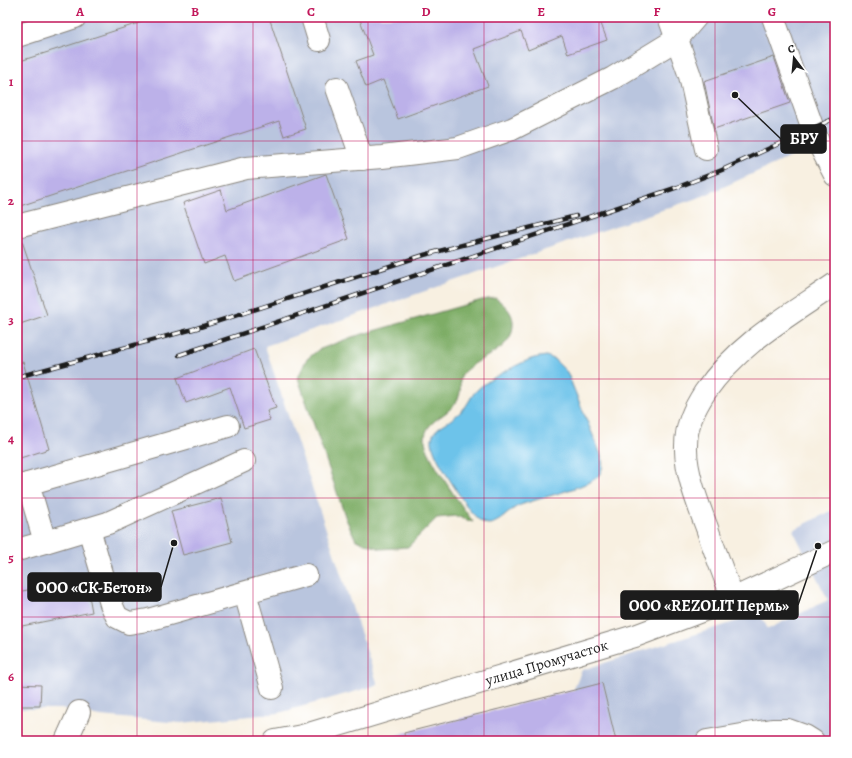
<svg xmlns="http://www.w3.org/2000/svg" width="852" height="758" font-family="Alegreya,serif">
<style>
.industrial{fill:#b9c5de}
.forest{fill:#7ead66;stroke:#4d6441}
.water{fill:#6dc3ea;stroke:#447083}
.building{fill:#bcb1e9}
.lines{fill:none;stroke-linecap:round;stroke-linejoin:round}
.minor-casing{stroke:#8a867e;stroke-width:24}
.minor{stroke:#fff;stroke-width:22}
.rail-casing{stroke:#1c1c1c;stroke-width:4.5}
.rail{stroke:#fff;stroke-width:3;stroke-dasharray:9;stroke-linecap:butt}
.grid{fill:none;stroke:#c2185b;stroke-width:1;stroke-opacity:0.55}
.labels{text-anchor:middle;stroke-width:3;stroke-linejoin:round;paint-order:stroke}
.street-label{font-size:15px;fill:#1c1c1c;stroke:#fff}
.leader{fill:none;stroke:#1c1c1c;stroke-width:1.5}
.callout-dot{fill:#1c1c1c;stroke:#fff;stroke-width:1.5}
.callout{fill:#1c1c1c;stroke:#1c1c1c;stroke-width:1.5}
.callout-label{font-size:16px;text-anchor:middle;font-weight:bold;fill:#fff}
.neatline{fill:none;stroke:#c2185b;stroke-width:1.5}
.grid-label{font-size:13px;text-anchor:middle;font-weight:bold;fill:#c2185b}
</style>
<rect width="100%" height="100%" fill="#fff"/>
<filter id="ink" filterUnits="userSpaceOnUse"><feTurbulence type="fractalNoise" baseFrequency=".025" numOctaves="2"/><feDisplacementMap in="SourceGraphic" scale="8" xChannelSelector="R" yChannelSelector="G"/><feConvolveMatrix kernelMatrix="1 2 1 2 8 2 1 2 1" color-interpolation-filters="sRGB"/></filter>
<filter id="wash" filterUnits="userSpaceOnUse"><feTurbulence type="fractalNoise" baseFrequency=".012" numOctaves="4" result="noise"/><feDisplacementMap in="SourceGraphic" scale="16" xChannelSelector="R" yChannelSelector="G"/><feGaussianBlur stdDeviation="0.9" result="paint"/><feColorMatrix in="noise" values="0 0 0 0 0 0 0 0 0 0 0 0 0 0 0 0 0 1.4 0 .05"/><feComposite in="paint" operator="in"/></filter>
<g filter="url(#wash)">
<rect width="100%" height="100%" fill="#f8f0e1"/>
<!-- industrial -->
<g class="industrial">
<polygon points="17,17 835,17 835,135 819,144 703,196 265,346 378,685 279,713 181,723 100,716 63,709 17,709"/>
<polygon points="835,509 835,741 372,741 573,691 582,670 760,614 768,629 828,600 793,530"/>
</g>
<!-- forest -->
<path class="forest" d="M495 298C503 303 512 311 513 321 515 350 484 354 466 370 456 379 462 383 460 392 460 396 457 401 455 403 447 417 425 420 425 439 424 455 463 507 473 522L456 516 437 518 408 547 381 549 356 540 346 519 298 378 306 360 318 350 352 337 482 300Z"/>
<!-- water -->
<path class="water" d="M546 356 554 359 567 372 601 455C603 462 604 468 599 475 591 487 534 499 518 506 508 511 496 528 484 523 473 518 461 498 455 488 449 479 432 452 432 442 431 428 445 425 453 418 457 415 462 411 466 406 470 400 473 393 478 389 489 379 518 364 531 359 536 357 542 357 546 356Z"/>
<g id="blocks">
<!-- building -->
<g class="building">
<polygon points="140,17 269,17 306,129 284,136 279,121 17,207 17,62 142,22"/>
<polygon points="359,17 607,17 607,19 600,21 607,40 568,54 562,36 528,50 521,31 474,49 488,86 398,119 383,80 366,87 356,61 373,55"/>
<polygon points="774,57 790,103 714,129 704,81"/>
<polygon points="326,174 349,239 234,281 225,256 204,264 183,203 221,190 227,210"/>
<polygon points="17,238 21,238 47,315 17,325"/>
<polygon points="254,349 276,408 267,411 270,420 244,428 230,387 186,403 177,378"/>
<polygon points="23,362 49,449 17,459 17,363"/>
<polygon points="221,498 232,542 183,555 171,511"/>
<polygon points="86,579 92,612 17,627 17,592"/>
<polygon points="602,683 616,741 405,741 404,733"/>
<polygon points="17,684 41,685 40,706 17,706"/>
</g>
</g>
</g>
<g filter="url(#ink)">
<use href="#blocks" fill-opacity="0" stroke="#8a867e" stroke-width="1"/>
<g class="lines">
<!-- minor casing -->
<g class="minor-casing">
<g id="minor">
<polyline points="312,17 319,40"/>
<polyline points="669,17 690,76 706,149"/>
<polyline points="773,17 813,129 819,144 835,175"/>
<polyline points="17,36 75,17"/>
<polyline points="337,88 362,159"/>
<polyline points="17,226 246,168 382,157 458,148 512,129 613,78 677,39 696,17"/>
<polyline points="17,487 228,426"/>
<polyline points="89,529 111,604 117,617 129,623 148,620 306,575"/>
<polyline points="45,542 108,523 244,461"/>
<polyline points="17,550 45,542 28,484"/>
<polyline points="245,593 272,688"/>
<path d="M733 599C724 575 715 552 707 528 698 504 685 471 686 446 686 425 694 409 705 392 739 343 787 317 835 284"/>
<polyline points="66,741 79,712"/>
<path id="s1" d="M275 741 302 736 635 636 733 599 835 551"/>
<polyline points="707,741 772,730 788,730 805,736 813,741"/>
</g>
</g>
<!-- minor -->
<use href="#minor" class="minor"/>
<!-- rail casing -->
<g class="rail-casing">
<g id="rail">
<polyline points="179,355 678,187 722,170 835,118"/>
<polyline points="17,377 197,328 424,255 497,236 576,216"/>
</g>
</g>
<!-- rail -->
<use href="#rail" class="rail"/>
</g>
</g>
<!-- grid -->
<path class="grid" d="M137 17V741M253 17V741M368 17V741M484 17V741M599 17V741M715 17V741M17 141H835M17 260H835M17 379H835M17 498H835M17 617H835"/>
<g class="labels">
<!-- street labels -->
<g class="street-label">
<text dy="5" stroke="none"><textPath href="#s1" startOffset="283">улица Промучасток</textPath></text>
</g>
</g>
<!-- callouts -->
<path class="leader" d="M735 95L781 139M174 543L161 587M818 546L798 605"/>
<g class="callout-dot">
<circle cx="735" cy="95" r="4"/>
<circle cx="174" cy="543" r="4"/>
<circle cx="818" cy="546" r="4"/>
</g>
<g class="callout">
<rect x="781" y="125" width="45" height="28" rx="4"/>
<rect x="28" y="573" width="133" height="28" rx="4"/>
<rect x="621" y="591" width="177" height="28" rx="4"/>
</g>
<g class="callout-label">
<text x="804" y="144">БРУ</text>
<text x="94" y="593">ООО «СК-Бетон»</text>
<text x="709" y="611">ООО «REZOLIT Пермь»</text>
</g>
<!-- margin -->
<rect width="852" height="758" fill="none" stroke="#fff" stroke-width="44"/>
<!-- north arrow -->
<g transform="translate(794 58) rotate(344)" stroke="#ffffff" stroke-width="3" paint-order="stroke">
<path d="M0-3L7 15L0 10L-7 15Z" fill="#1c1c1c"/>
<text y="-6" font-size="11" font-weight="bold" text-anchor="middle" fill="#1c1c1c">С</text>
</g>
<rect x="22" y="22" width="808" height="714" class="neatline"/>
<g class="grid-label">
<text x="80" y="16">A</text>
<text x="195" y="16">B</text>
<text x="311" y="16">C</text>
<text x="426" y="16">D</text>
<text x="541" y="16">E</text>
<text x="657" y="16">F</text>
<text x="772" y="16">G</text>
<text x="11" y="86">1</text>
<text x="11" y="205">2</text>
<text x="11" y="324">3</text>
<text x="11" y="443">4</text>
<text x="11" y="562">5</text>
<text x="11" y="681">6</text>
</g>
</svg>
